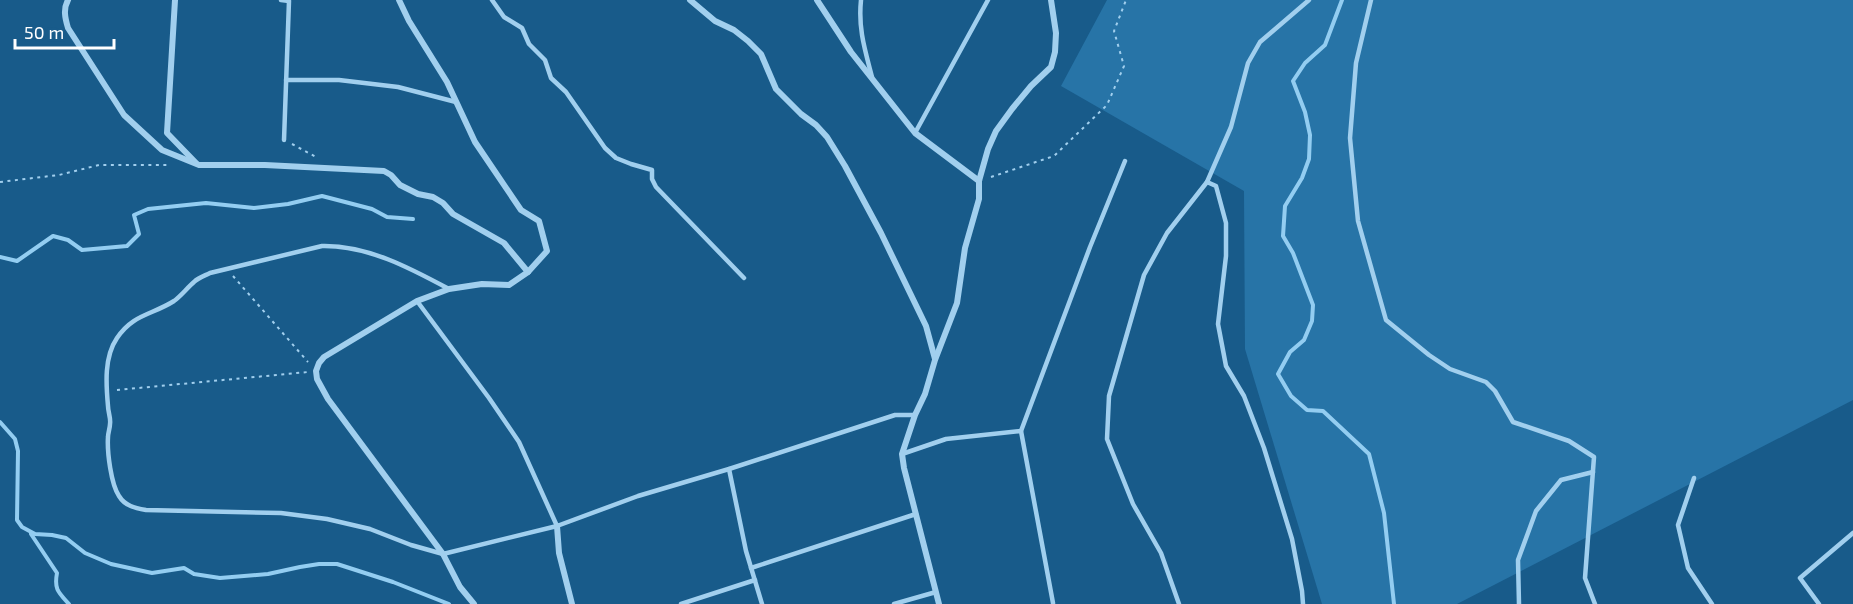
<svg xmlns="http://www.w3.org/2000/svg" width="1853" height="604" font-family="'Exo 2',sans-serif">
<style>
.green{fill:#2774a7}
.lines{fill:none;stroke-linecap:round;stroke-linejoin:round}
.stream{stroke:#93cdf1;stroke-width:4}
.path{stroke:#a1cfee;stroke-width:2;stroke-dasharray:3 4.5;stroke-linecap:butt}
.service{stroke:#a1cfee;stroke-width:4.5}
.minor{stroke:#a1cfee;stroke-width:6}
</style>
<rect width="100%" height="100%" fill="#185b8a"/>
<!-- green -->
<polygon class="green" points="1107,0 1853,0 1853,400 1457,604 1322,604 1245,349 1244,191 1061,86"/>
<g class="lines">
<!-- stream -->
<g class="stream">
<polyline points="1342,0 1325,45 1305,63 1293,81 1305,112 1310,135 1309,159 1302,178 1285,206 1283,236 1293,253 1313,305 1312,321 1304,340 1290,352 1278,374 1291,396 1307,410 1323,411 1369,454 1384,513 1394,604"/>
<polyline points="0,257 17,261 53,236 68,240 82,250 127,246 139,234 134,215 148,209 206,203 254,208 288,204 322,196 372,209 387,217 413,219"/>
<polyline points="0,422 15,439 18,451 17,520 22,527 35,534 52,535 66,538 85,553 111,564 152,573 184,568 194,574 220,578 268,574 300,567 319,564 337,564 393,582 449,604"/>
<path d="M31 534 57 573C54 589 58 592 69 604"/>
</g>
<!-- path -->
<g class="path">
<polyline points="292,144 316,157"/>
<polyline points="991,177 1054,156 1107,105 1124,66 1114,31 1126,0"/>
<polyline points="0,182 59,175 99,165 170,165"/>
<polyline points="233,276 308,362"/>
<polyline points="117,390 308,372"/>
</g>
<!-- service -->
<g class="service">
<polyline points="281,0 289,1 284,140"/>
<polyline points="492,0 504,17 522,28 529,44 545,60 551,78 566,92 605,148 616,158 631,164 652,170 652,179 656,187 744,278"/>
<path d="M861 0C858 29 865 50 872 77"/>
<polyline points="1371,0 1356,63 1350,138 1358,221 1386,320 1429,355 1450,369 1486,382 1495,391 1513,422 1569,441 1594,457 1585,578 1595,604"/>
<polyline points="286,80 339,80 398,87 456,102"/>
<polyline points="915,133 988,0"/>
<polyline points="1207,182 1216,186 1226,223 1226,256 1218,324 1226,366 1244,396 1264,448 1292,539 1302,591 1303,604"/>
<path d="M449 289C410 268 367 245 322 246L210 273C204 276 198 278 194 282 187 288 181 296 174 301 152 315 133 314 117 338 104 357 106 384 108 406 108 412 111 418 110 424 110 428 108 433 108 437 107 452 111 484 119 496 125 506 135 508 146 510L281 513 327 519 370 529 411 545 443 554 557 526 638 496 729 469 895 415H915"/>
<polyline points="417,301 489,398 519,442 557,526"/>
<polyline points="1021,431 1090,247 1125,161"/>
<polyline points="902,454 946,439 1021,431 1053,603"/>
<polyline points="729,469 746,551 762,604"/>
<polyline points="1694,478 1678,525 1688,568 1712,604"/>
<polyline points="751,568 916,514"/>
<polyline points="681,604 755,580"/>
<polyline points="894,604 936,592"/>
<polyline points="1179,604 1161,553 1133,504 1107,439 1109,396 1144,275 1167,233 1207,182 1231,127 1248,63 1260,42 1309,0"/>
<polyline points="1519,604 1518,560 1536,511 1561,480 1593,472"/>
<polyline points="1819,604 1800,578 1853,533"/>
</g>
<!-- minor -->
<g class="minor">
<path d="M68 0C63 9 65 18 68 28L124 115 162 150 199 165H265L384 171 391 175 400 185 418 194 433 197 443 203 453 214 504 243 528 272"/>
<polyline points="175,0 167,133 196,163"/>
<polyline points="399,0 409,21 447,82 475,142 521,210 539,221 547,251 528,272 509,285 482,284 449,289 417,301 324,357 319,363 316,371 317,379 328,399 443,554 460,587 474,604"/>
<polyline points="690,0 715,21 734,30 748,41 761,54 776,89 801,114 816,125 827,137 845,166 881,233 926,326 935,359"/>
<polyline points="817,0 851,52 915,133 979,181"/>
<polyline points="557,526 559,553 572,604"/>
<polyline points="939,604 904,468 902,454 915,415 925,394 935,360 957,303 965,248 979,199 979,181 988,149 996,131 1012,109 1031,86 1051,67 1055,52 1056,33 1051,0"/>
</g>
</g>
<!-- scale -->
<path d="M15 39v9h99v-9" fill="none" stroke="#ffffff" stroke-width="3"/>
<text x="24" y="39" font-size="18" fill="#ffffff" stroke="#185b8a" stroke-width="4.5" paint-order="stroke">50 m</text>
</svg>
